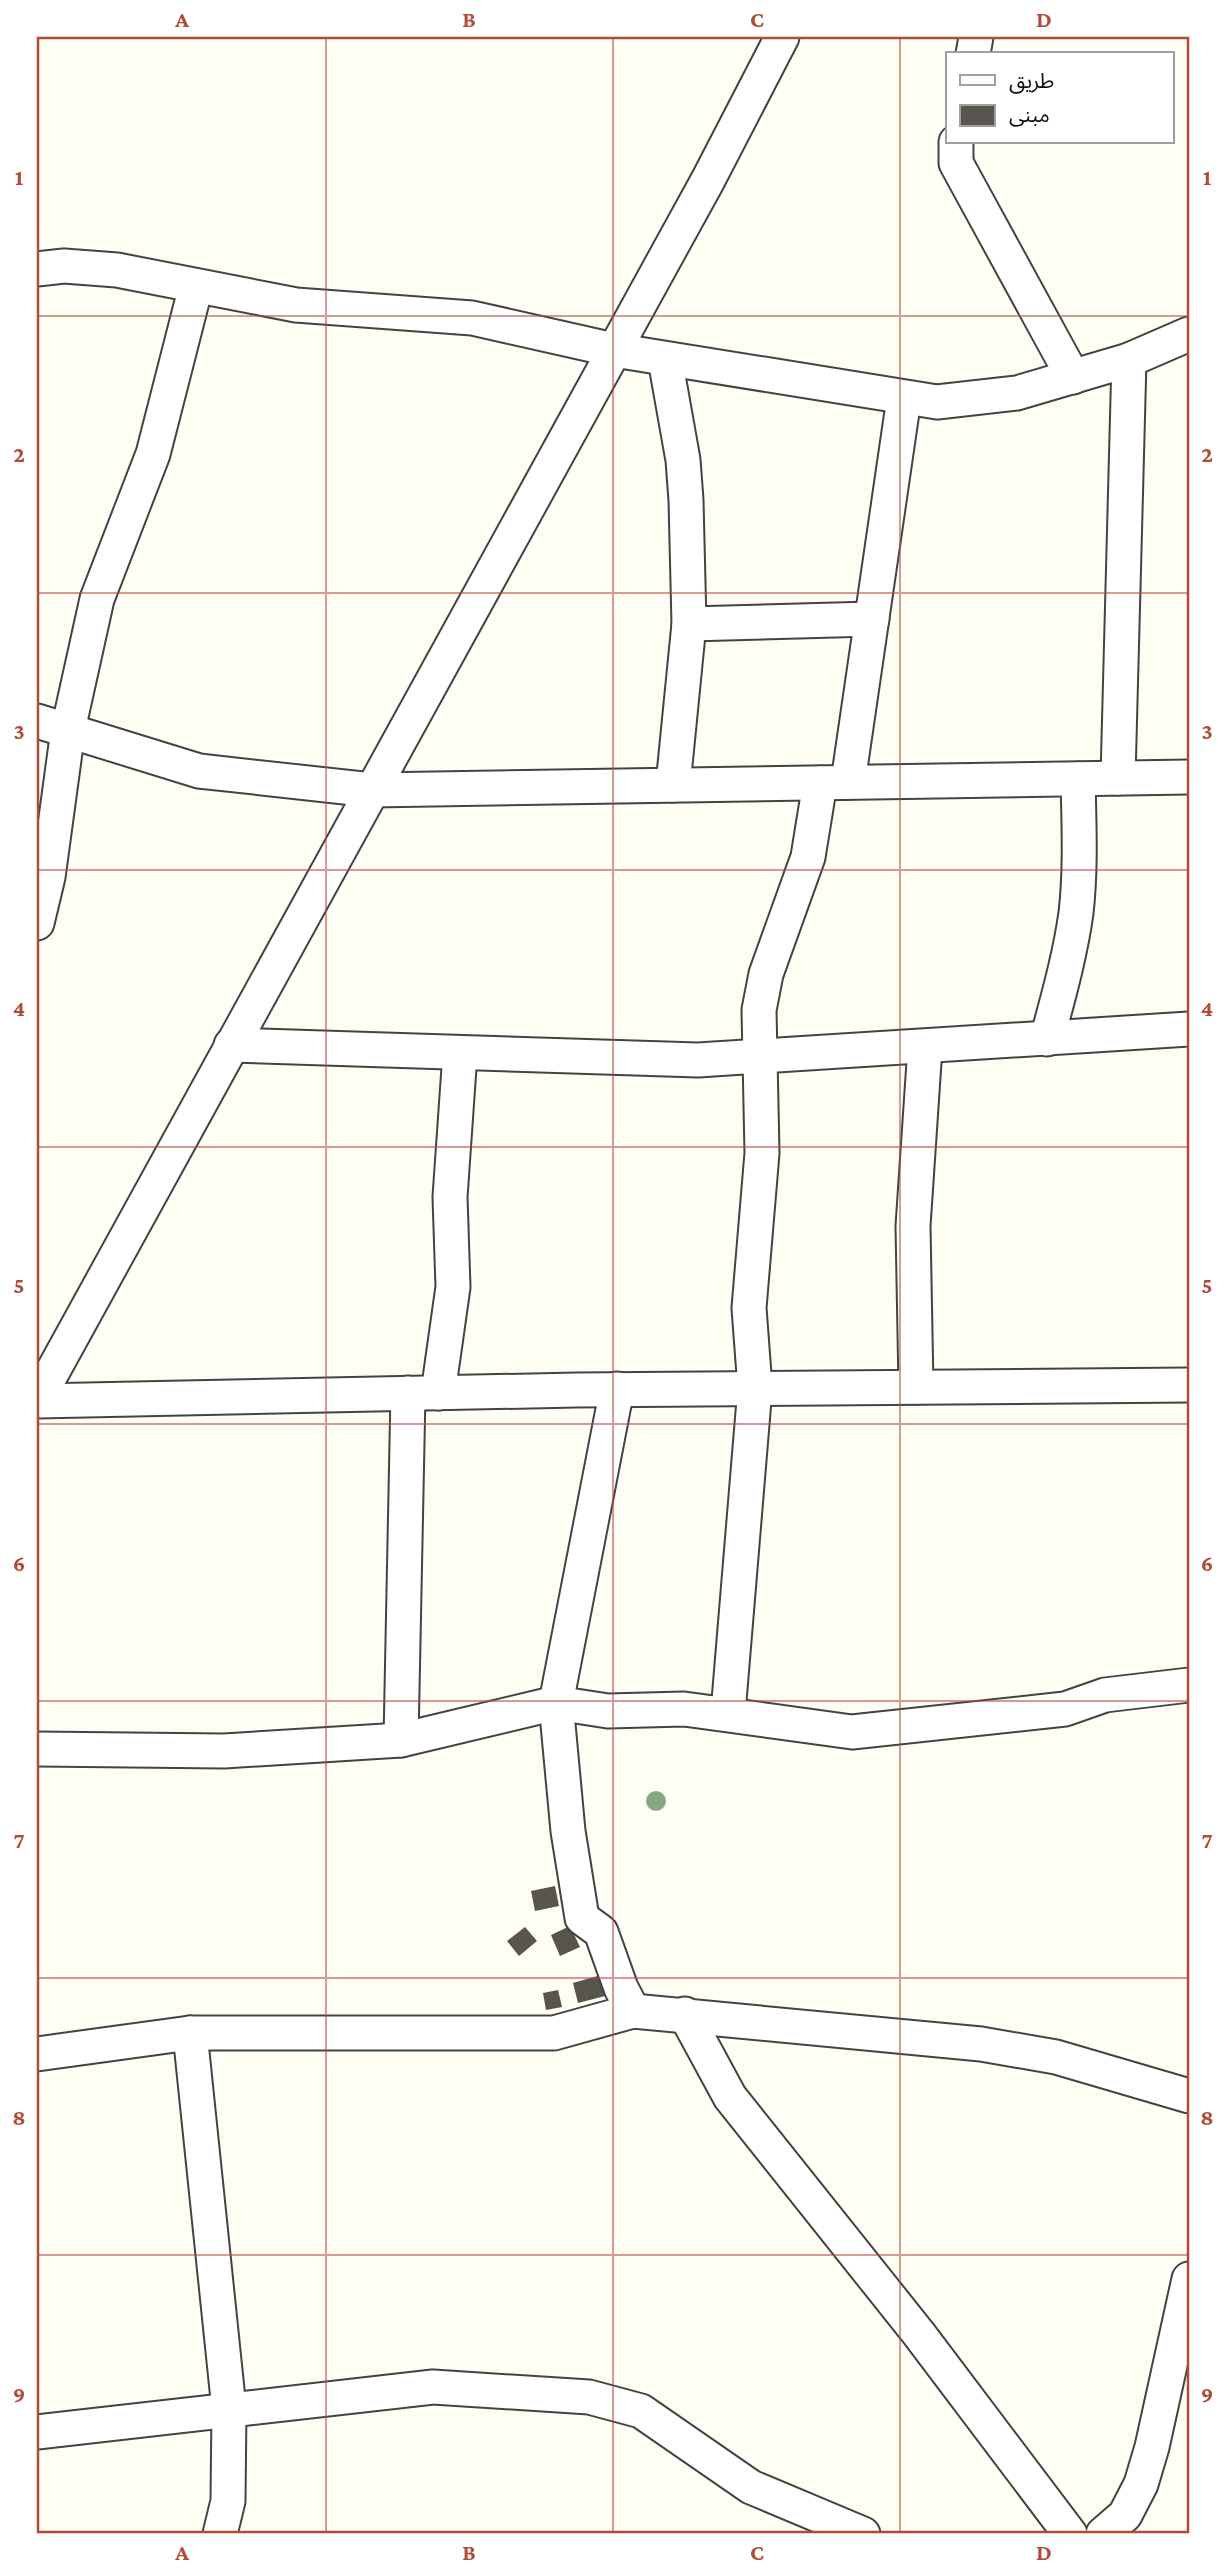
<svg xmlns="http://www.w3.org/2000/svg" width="1226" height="2571" font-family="'Crimson Pro','Noto Sans Arabic',serif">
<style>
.building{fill:#58544e}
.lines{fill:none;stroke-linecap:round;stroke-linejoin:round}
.minor-casing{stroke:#434343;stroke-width:37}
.minor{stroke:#fff;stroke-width:33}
.tree{fill:#88a884}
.grid{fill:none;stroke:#b14b38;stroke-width:2;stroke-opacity:0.55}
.neatline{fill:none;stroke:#b14b38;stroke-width:2.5}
.grid-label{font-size:23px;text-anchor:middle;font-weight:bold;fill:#b14b38}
</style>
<rect width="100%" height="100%" fill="#fefef5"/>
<!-- building -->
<g class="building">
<polygon points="555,1886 559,1906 535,1911 531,1891"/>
<polygon points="570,1926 580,1947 560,1956 551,1935"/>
<polygon points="525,1927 537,1941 519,1956 507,1941"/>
<polygon points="608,1973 613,1994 578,2003 573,1983"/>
<polygon points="558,1990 562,2007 546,2010 543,1993"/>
</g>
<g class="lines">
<!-- minor casing -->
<g class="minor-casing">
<g id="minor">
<polyline points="973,54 976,37"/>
<polyline points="956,142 956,163 1073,377"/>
<polyline points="37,269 64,266 117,270 296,305 472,318 614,350 937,402 1017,393 1129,360 1189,334"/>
<polyline points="665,359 683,460 686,500 689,624 673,785"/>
<polyline points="689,624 872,619"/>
<polyline points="37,721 199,771 372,790 1189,777"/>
<polyline points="1118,778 1129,360"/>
<polyline points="848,782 904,398"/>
<polyline points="37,923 48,877 68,730 97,599 153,454 196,286"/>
<path d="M1047 1039C1058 998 1070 956 1076 913 1081 869 1079 824 1078 779"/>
<polyline points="231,1045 698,1060 1189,1029"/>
<polyline points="916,1387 913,1226 925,1047"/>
<polyline points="617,1389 556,1703 568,1831 582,1918 601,1932 621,1988 633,2011"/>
<polyline points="438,1393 453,1287 450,1197 460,1053"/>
<polyline points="37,1400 708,180 782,37"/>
<polyline points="37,1401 577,1390 1189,1385"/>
<polyline points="728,1713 755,1388 749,1308 762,1153 759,1010 766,974 808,857 820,783"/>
<polyline points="401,1740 408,1393"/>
<polyline points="37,1749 224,1751 401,1740 556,1703 608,1711 684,1709 852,1732 1065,1709 1105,1695 1189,1685"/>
<polyline points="685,2014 730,2097 919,2334 1070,2534"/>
<polyline points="190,2033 229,2409 228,2501 220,2534"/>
<polyline points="37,2054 190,2033 554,2033 633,2011 981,2044 1056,2057 1189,2096"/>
<polyline points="37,2432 433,2387 589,2397 641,2411 751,2487 863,2534"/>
<polyline points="1103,2534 1125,2515 1141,2484 1152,2447 1189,2279"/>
</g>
</g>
<!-- minor -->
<use href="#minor" class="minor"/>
</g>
<!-- trees -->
<circle class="tree" cx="656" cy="1801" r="10"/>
<!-- grid -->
<path class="grid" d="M326 37V2534M613 37V2534M900 37V2534M37 316H1189M37 593H1189M37 870H1189M37 1147H1189M37 1424H1189M37 1701H1189M37 1978H1189M37 2255H1189"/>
<!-- border -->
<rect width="1226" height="2571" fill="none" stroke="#ffffff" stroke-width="77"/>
<!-- legend -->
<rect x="946" y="52" width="228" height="91" fill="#ffffff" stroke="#9f9f9f" stroke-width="2"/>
<rect x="960" y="75" width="35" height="10" fill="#ffffff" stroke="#9f9f9f" stroke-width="2"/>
<text x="1009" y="88" font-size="21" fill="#101010">طريق</text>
<rect x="960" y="105" width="35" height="21" fill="#58544e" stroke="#9f9f9f" stroke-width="2"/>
<text x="1009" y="122" font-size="21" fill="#101010">مبنى</text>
<rect x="38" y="38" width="1150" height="2494" class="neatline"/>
<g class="grid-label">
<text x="182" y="27">A</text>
<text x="469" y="27">B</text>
<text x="757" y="27">C</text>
<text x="1044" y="27">D</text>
<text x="19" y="185">1</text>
<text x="1207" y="185">1</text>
<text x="19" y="462">2</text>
<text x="1207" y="462">2</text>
<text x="19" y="739">3</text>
<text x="1207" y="739">3</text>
<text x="19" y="1016">4</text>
<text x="1207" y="1016">4</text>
<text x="19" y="1293">5</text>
<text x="1207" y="1293">5</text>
<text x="19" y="1571">6</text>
<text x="1207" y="1571">6</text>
<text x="19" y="1848">7</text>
<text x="1207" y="1848">7</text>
<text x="19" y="2125">8</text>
<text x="1207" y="2125">8</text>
<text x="19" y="2402">9</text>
<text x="1207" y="2402">9</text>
<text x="182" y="2560">A</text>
<text x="469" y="2560">B</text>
<text x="757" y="2560">C</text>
<text x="1044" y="2560">D</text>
</g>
</svg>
